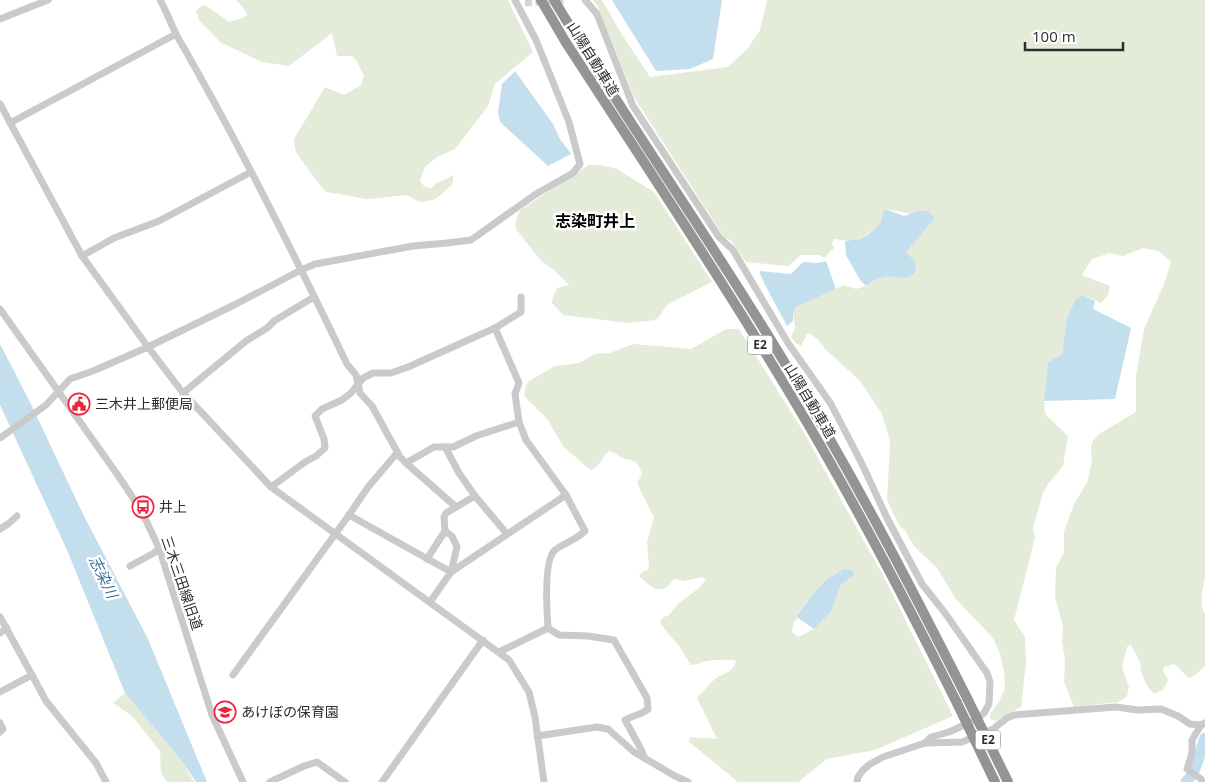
<svg xmlns="http://www.w3.org/2000/svg" width="1205" height="782" font-family="'Open Sans','Noto Sans JP',sans-serif">
<style>
.green{fill:#e4ebd9;fill-rule:evenodd}
.water{fill:#c3dfed}
.lines{fill:none;stroke-linecap:round;stroke-linejoin:round}
.river{stroke:#c3dfed;stroke-width:11}
.minor-tunnel{stroke:#d5d5d5;stroke-width:7;stroke-dasharray:7 3.5;stroke-linecap:butt}
.minor{stroke:#cacaca;stroke-width:7}
.highway{stroke:#949494;stroke-width:10}
.highway-bridge{stroke:#949494;stroke-width:10}
.labels{text-anchor:middle;stroke-width:5;stroke-linejoin:round;paint-order:stroke}
.shield{fill:#fff;stroke:#6c6c6c;stroke-width:1}
.shield-label{font-size:12px;font-weight:bold;fill:#2d2d2d}
.street-label{font-size:14px;fill:#2d2d2d;stroke:#fff}
.poi-label{font-size:14px;fill:#2d2d2d;stroke:#fff;text-anchor:start}
.water-label{font-size:15px;font-style:italic;fill:#377492;stroke:#fff}
.quarter-label{font-size:16px;font-weight:bold;fill:#000;stroke:#fff}
</style>
<rect width="100%" height="100%" fill="#fff"/>
<!-- green -->
<g class="green">
<path d="M236 0H508L533 52 495 84 488 106 455 149 437 157 425 167 420 180C423 186 425 188 432 188L435 184 454 175 452 185 437 198 432 200 422 202 417 201 407 195 367 199 327 192 323 189 297 154 295 149 294 139 325 87 344 95 361 85 364 76 356 60 352 56H337L332 33 289 66 262 62 220 42 199 20 196 11 200 7 205 5 229 22 243 18 247 15 245 10Z"/>
<path d="M593 0H602L621 33 650 77 728 67 748 48 760 30 767 0H1205V578C1203 589 1198 604 1205 614V666L1194 676 1189 678 1174 664 1164 667 1163 671 1168 680 1164 689 1155 694 1151 691 1145 682 1141 672 1140 662 1130 644 1127 647 1122 667 1129 687 1127 696 1119 702 1074 707 1064 682 1065 660 1062 642 1063 626 1055 597 1056 568 1064 553V532L1067 523 1074 504 1087 483 1092 461 1091 446 1093 441 1099 434 1136 412V376L1144 329 1164 284 1171 262 1159 251 1143 248 1123 256 1109 253 1092 259 1082 275 1110 286 1108 295 1101 303 1083 295 1067 319 1062 354 1048 362 1044 401 1045 414 1068 436 1063 466 1048 484 1043 493 1040 503 1033 528 1035 538 1014 620 1025 637 1026 663 1021 707 995 721 990 719V714L999 702 1005 688 1004 672 1000 654 993 638 955 598 937 568 914 546 906 532 899 525 887 500 890 441 882 414 860 381 824 348C820 341 817 338 810 334H807L801 346 796 343 791 337 795 328 793 313 796 307 836 289 843 285 856 289 866 286 882 277H907L906 252 934 218 886 209C882 214 883 219 880 224 879 226 876 228 874 229 861 241 851 242 834 239L832 243 834 248 824 258 819 255H801L788 266 746 262 731 241 724 237 634 97 598 7Z"/>
<polygon points="589,165 601,165 617,169 654,192 712,282 667,305 659,317 655,320 629,323 563,315 552,303 553,297 557,288 569,285 554,270 541,261 516,229 515,224 520,210"/>
<path d="M726 329H739L803 431 886 581 953 716 875 750 827 759 798 782H738L688 741 691 737 717 739 697 698C703 692 709 684 715 679 723 673 734 672 736 661 728 659 716 660 707 661 701 662 698 665 691 665L679 646 666 631 660 622 663 617 668 616 679 603 699 588 706 580 702 577 684 581 674 579C671 582 668 587 665 588 655 593 646 582 639 576L642 572 649 569 647 542 654 517 643 496 637 482 642 475C641 469 638 462 631 460 626 458 628 461 623 458 617 455 616 453 609 451 601 456 602 466 591 470L589 469 563 446 547 419 524 396 526 385 529 381 555 366 579 363 595 354 610 353 633 344 691 349ZM844 569 853 576 841 585 831 612 814 629 798 637 792 632 794 622 798 618V613L816 590 827 579Z"/>
<polygon points="125,693 182,761 194,782 167,782 161,773 160,751 132,716 113,703"/>
</g>
<!-- water -->
<g class="water">
<polygon points="612,0 722,0 713,59 690,69 656,71"/>
<polygon points="515,71 553,124 560,139 571,154 552,164 548,166 500,122 498,112 502,84"/>
<path d="M885 209 904 216 918 211H927L935 218 906 252 916 263 915 273C908 281 894 276 884 277 878 278 871 283 866 286L860 280 846 255 845 241 860 239 869 234 880 224 883 213Z"/>
<polygon points="826,261 836,289 796,307 793,313 793,321 787,326 764,283 759,271 791,274 803,262 817,263"/>
<polygon points="1083,295 1095,301 1093,309 1131,328 1115,399 1044,401 1048,362 1062,354 1067,319 1076,299"/>
<polygon points="0,344 29,400 83,514 148,639 207,782 196,782 182,761 125,693 67,550 0,405"/>
<polygon points="844,569 854,571 853,576 841,585 831,612 814,629 798,618 798,614 816,590 827,579"/>
</g>
<g class="lines">
<!-- river -->
<path class="river" d="M1186 782C1198 770 1199 753 1205 738"/>
<!-- minor-tunnel -->
<polyline class="minor-tunnel" points="525,3 564,0"/>
<!-- minor -->
<g class="minor">
<path d="M160 0C167 12 170 22 176 34 180 42 185 49 189 57 246 157 297 260 347 364L356 375 360 393 372 406 400 457 406 463 434 447H453L476 436 519 422"/>
<polyline points="585,0 597,14 633,106 719,237 733,250 788,343 831,404 862,464 887,518 922,584 945,613 987,673 990,682 989,704 984,713 975,720 949,732 931,737 925,743"/>
<polyline points="0,19 48,0"/>
<polyline points="0,104 82,256 148,347 183,393 203,414 271,487 509,660 529,692 535,717 544,782"/>
<polyline points="10,123 176,34"/>
<polyline points="82,256 114,238 159,221 251,172"/>
<polyline points="0,309 117,474 141,510 159,548 212,715 243,782"/>
<path d="M495 328 519 383 515 394 519 422 526 440 566 495 585 531C576 540 564 543 555 550 543 560 547 613 548 628"/>
<polyline points="183,393 246,341 267,328 274,321 314,297"/>
<polyline points="0,438 46,405 70,379 93,371 148,347 236,304 301,270 315,264 413,246 447,243 471,240 536,194 573,173 580,164 569,122 536,40 515,0"/>
<polyline points="445,447 459,473 475,496 507,534"/>
<polyline points="406,463 456,507"/>
<polyline points="271,487 305,462 316,456 325,448 324,439 315,416 322,409 342,400 351,393 363,378 373,373 391,373 408,367 495,328 521,312 521,297"/>
<polyline points="349,515 451,572 457,547 452,536 445,531"/>
<polyline points="0,529 8,524 17,516"/>
<polyline points="427,559 445,531 444,517 446,513 475,496"/>
<polyline points="130,566 154,553 159,548"/>
<polyline points="430,602 451,572 566,495"/>
<polyline points="0,617 32,675"/>
<path d="M548 628 559 635 588 636 614 640 647 698 648 709C641 715 634 715 625 720L641 749 644 757"/>
<polyline points="0,633 7,628"/>
<polyline points="499,652 548,628"/>
<polyline points="233,675 349,515 368,487 397,453"/>
<polyline points="0,692 32,675 46,701 96,763 106,782"/>
<polyline points="0,723 3,729 0,732"/>
<polyline points="1201,725 1192,740 1192,753 1187,769 1201,779 1202,782"/>
<polyline points="537,736 597,727 608,729 634,752 675,776 688,782"/>
<polyline points="270,782 304,766 317,762 345,782"/>
<polyline points="382,782 483,640"/>
<polyline points="857,782 858,777 863,770 870,764 883,757 925,743 962,742 993,729 1007,718 1014,715 1116,707 1138,710 1161,709 1178,716 1190,724 1201,725 1205,723"/>
</g>
<!-- highway -->
<g class="highway">
<path d="M541 0 565 41C651 174 740 306 819 443 868 528 913 615 957 703"/>
<path d="M554 0C628 124 712 241 786 365 852 473 910 585 967 698"/>
</g>
<!-- highway-bridge -->
<g class="highway-bridge">
<polyline points="967,698 1008,782"/>
<polyline points="957,703 995,782"/>
</g>
</g>
<!-- icons -->
<defs>
<g id="civic-ring" transform="scale(1.125)"><circle r="9.5" fill="#fff" stroke="#ee243e" stroke-width="1.5"/><path d="M-.6-6.5H3V-4.5H.6V-3L4-1V1h2V6H-6V1h2V-1L-.6-3ZM-1.2 2.5V6h2.4V2.5Z" fill="#ee243e"/></g>
<g id="bus-ring" transform="scale(1.125)"><circle r="9.5" fill="#fff" stroke="#ee243e" stroke-width="1.5"/><path d="M-5-6H5V4H4V6H2V4H-2V6H-4V4H-5ZM-3.5-4V0h7V-4ZM-3.5 1.2v1.5H-2V1.2ZM2 1.2v1.5H3.5V1.2Z" fill="#ee243e"/></g>
<g id="school-ring" transform="scale(1.125)"><circle r="9.5" fill="#fff" stroke="#ee243e" stroke-width="1.5"/><path d="M0-5L7-2L0 1L-7-2ZM-4 1L0 2.5L4 1V4Q0 6-4 4Z" fill="#ee243e"/></g>
</defs>
<g fill-rule="evenodd">
<use href="#civic-ring" x="79" y="404"/>
<use href="#bus-ring" x="143" y="507"/>
<use href="#school-ring" x="225" y="712"/>
</g>
<g class="labels">
<!-- shield labels -->
<g class="shield">
<rect x="747.5" y="335.5" width="25" height="19" rx="4"/>
<rect x="975.5" y="730.5" width="25" height="19" rx="4"/>
</g>
<g class="shield-label">
<text x="760" y="349">E2</text>
<text x="988" y="744">E2</text>
</g>
<!-- street labels -->
<g class="street-label">
<text transform="translate(593 59) rotate(58)" y="5">山陽自動車道</text>
<text transform="translate(810 401) rotate(59)" y="5">山陽自動車道</text>
<text transform="translate(182 583) rotate(71)" y="5">三木三田線旧道</text>
</g>
<!-- poi labels -->
<g class="poi-label">
<text x="95" y="409">三木井上郵便局</text>
<text x="159" y="512">井上</text>
<text x="241" y="717">あけぼの保育園</text>
</g>
<!-- water labels -->
<g class="water-label">
<text transform="translate(103 577) rotate(64)" y="5">志染川</text>
</g>
<!-- quarter labels -->
<g class="quarter-label">
<text x="595" y="227">志染町井上</text>
</g>
</g>
<!-- scale -->
<path d="M1025 42v8h98v-8" fill="none" stroke="#2d2d2d" stroke-width="2.5"/>
<text x="1032" y="42" font-size="15" fill="#2d2d2d" stroke="#ffffff" stroke-width="4" paint-order="stroke">100 m</text>
</svg>
